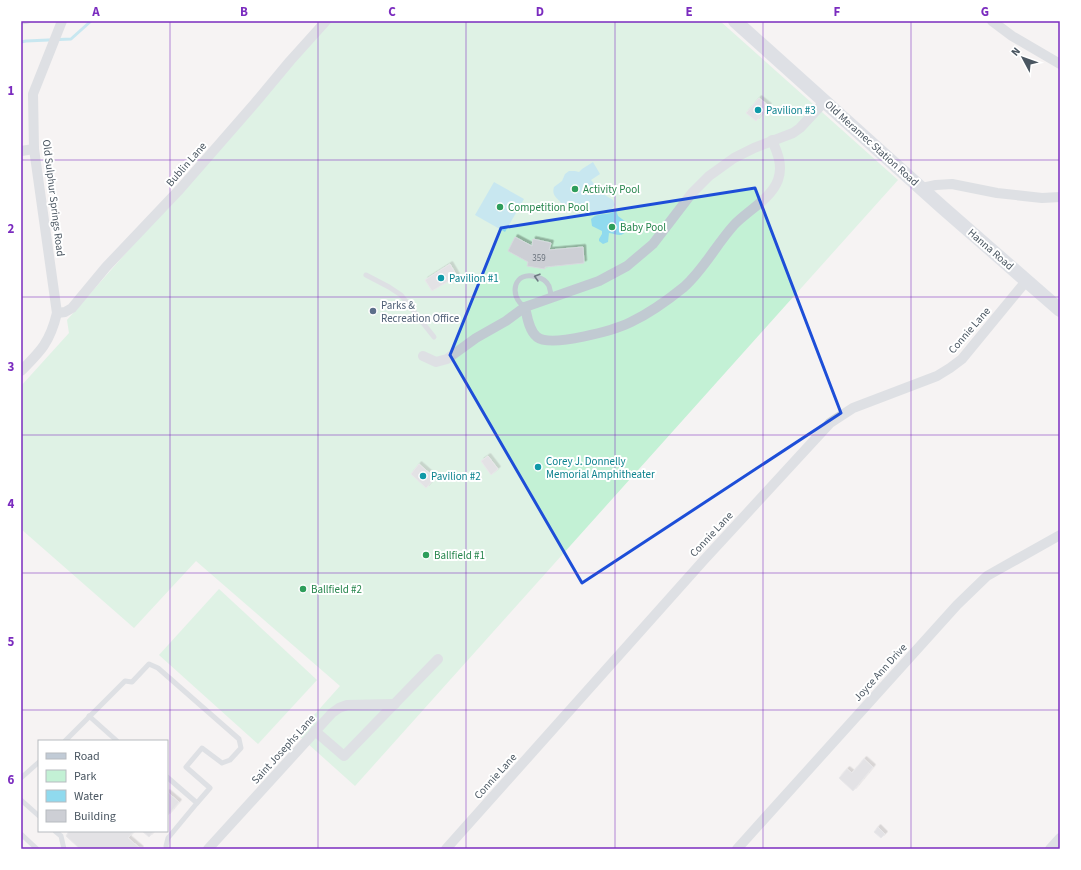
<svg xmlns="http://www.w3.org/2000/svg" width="1081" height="870" font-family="'Source Sans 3',sans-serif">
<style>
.green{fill:#c3f1d5}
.water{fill:#90daee}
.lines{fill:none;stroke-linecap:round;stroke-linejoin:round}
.stream{stroke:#90daee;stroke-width:3}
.building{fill:#cdcfd5;stroke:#d7d9de;filter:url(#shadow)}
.lane{stroke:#c1cad2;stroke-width:5}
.street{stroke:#c1cad2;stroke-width:10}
.secondary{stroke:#c1cbd6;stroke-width:14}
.oneway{stroke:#6e7983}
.marked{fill:none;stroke:#1d4ed8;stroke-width:3;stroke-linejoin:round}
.grid{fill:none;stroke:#7b2cbf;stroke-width:1;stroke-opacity:0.55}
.culture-dot{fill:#0f9aa8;stroke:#fff;stroke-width:1.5}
.leisure-dot{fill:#2e9e5b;stroke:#fff;stroke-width:1.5}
.service-dot{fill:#5c6f8a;stroke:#fff;stroke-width:1.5}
.labels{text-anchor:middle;stroke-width:4;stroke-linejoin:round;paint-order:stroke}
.number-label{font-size:9px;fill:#6b747e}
.culture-label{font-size:11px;fill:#0d838f;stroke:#fff;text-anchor:start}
.street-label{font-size:11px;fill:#4a5661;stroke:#fff}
.leisure-label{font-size:11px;fill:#27864d;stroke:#fff;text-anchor:start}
.service-label{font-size:11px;fill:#4e5e75;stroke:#fff;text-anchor:start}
.neatline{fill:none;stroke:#7b2cbf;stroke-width:1.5}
.grid-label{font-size:13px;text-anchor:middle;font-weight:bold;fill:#7b2cbf}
</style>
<defs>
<filter id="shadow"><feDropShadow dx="2.5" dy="-2.5" stdDeviation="0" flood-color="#0004"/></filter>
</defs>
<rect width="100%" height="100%" fill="#f5f3f3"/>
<!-- green -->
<g class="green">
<polygon points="330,21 720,21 898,180 355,786 297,734 340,686 196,561 134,628 21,529 21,386 69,333 67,320"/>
<polygon points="219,589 317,680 258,744 159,655"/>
</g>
<!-- water -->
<g class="water">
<path d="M593 162 600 174 591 180 600 192 613 200 615 205 611 210 600 211 588 216 582 209 565 205 563 206C559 198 551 197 554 187L562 181 565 174 569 171H575L579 172 582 169Z"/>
<polygon points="494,182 524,199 505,232 475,215"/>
<path d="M616 210 618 216 626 222 627 230C622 238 617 234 609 233L608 242 603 244 599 241V239L602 234V231L592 226 591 219C599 211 609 217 616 210Z"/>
</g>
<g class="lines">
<!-- stream -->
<polyline class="stream" points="21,42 26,41 71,39 91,21"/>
</g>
<!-- building -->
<g class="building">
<polygon points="759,98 769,106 756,121 746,113"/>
<polygon points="515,237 532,246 533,239 551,243 549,250 583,247 584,263 545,267 545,269 527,266 528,262 508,251"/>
<polygon points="450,264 457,276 432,291 425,280"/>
<polygon points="488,456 498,469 491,475 481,461"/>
<polygon points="419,464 435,478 426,488 411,474"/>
<polygon points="864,759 873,767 853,791 839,778 847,769 852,773"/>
<polygon points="167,792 179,802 167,816"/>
<polygon points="878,827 885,834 881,838 874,832"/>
<polygon points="69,831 134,831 128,838 141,849 80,849 66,836"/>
<polygon points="142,831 154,831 149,837"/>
</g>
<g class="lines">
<!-- lane -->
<g class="lane">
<polyline points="21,22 28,21"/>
<polyline points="366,275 389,287 401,295 434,337"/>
<path d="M525 307C507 295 515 270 536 277 542 278 546 280 549 286 550 289 551 294 551 298"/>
<polyline points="89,716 117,741"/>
<polyline points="65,741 125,681 132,682 149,664 158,668 239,739 241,748 230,760 222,763 202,748 186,767 210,788 197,803"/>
<polyline points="167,777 197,803 168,838 166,846 167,849"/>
<polyline points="21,778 39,762"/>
<polyline points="21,800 39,816"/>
<polyline points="55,831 61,836 64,849"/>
<polyline points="21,834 37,849"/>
</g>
<!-- street -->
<g class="street">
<polyline points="992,21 1012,36 1060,64"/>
<polyline points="21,151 34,149"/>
<polyline points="922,188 936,185 952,184 997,193 1042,198 1060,197"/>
<path d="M525 307C527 316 529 331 537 337 551 348 615 330 631 322 650 313 668 300 684 287 704 269 716 245 734 225 747 211 771 199 778 180 783 166 778 154 772 140"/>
<polyline points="57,313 65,312 72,308 106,267 180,189 255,103 290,61 326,21"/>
<polyline points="423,356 436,362 447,359 476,338 506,321 525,307 599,281 627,266 653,244 692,193 709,176 734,158 754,148 793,133 800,128 825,101"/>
<path d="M21 371C41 351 50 342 57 313L34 149 33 94 62 21"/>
<polyline points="315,731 344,756 438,659"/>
<polyline points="208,849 332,713 339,708 347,705 395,704"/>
<polyline points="446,849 703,561 830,423 853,408 937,376 950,368 962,359 1027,280"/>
<polyline points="737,849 957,605 987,576 1060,535"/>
<polyline points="1050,849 1060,838"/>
</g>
<!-- secondary -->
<polyline class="secondary" points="735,21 942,207 1060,310"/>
</g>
<!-- one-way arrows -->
<defs><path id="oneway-chevron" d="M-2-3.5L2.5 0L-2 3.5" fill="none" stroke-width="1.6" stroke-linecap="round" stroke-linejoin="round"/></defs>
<use class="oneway" href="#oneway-chevron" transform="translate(537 277) rotate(-164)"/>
<!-- marked area -->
<path d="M0 0H1081V870H0ZM755 188 841 413 582 583 450 355 501 228Z" fill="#f5f3f3" fill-opacity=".55" fill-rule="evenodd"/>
<path class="marked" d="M755 188 841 413 582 583 450 355 501 228Z"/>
<!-- grid -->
<path class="grid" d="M170 21V849M318 21V849M466 21V849M615 21V849M763 21V849M911 21V849M21 160H1060M21 297H1060M21 435H1060M21 573H1060M21 710H1060"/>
<!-- markers -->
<g class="culture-dot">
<circle cx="758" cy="110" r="4"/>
<circle cx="441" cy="278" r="4"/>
<circle cx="538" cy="467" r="4"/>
<circle cx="423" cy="476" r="4"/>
</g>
<g class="leisure-dot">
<circle cx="575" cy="189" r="4"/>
<circle cx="500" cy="207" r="4"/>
<circle cx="612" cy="227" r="4"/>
<circle cx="426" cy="555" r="4"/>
<circle cx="303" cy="589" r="4"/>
</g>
<circle class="service-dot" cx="373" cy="311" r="4"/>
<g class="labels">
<!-- number labels -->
<g class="number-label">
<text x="539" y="261">359</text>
</g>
<!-- culture labels -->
<g class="culture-label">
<text x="766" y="114">Pavilion #3</text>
<text x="449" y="282">Pavilion #1</text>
<text x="546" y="465">Corey J. Donnelly<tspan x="546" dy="13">Memorial Amphitheater</tspan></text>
<text x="431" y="480">Pavilion #2</text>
</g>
<!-- street labels -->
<g class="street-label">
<text transform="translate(872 143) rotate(42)" y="4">Old Meramec Station Road</text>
<text transform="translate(186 164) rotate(-49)" y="4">Bublin Lane</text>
<text transform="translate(54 198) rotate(83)" y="4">Old Sulphur Springs Road</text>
<text transform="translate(991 249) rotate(41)" y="4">Hanna Road</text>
<text transform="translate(969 330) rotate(-49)" y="4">Connie Lane</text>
<text transform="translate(711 534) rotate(-47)" y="4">Connie Lane</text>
<text transform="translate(880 672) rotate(-48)" y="4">Joyce Ann Drive</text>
<text transform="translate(283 749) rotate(-48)" y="4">Saint Josephs Lane</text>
<text transform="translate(495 776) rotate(-48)" y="4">Connie Lane</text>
</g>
<!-- leisure labels -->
<g class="leisure-label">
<text x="583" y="193">Activity Pool</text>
<text x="508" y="211">Competition Pool</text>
<text x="620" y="231">Baby Pool</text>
<text x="434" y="559">Ballfield #1</text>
<text x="311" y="593">Ballfield #2</text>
</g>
<!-- service labels -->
<g class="service-label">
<text x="381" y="309">Parks &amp;<tspan x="381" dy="13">Recreation Office</tspan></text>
</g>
</g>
<!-- border -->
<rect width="1081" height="870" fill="none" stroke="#ffffff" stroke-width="44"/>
<!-- legend -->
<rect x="38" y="740" width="130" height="92" fill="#ffffff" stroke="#b7bbc0"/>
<rect x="46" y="753" width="20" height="6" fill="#c1cbd6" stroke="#b7bbc0"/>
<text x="74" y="760" font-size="12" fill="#4a5661">Road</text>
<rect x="46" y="770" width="20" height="12" fill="#c3f1d5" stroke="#b7bbc0"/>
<text x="74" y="780" font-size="12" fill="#4a5661">Park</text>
<rect x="46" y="790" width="20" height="12" fill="#90daee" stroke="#b7bbc0"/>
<text x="74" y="800" font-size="12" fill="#4a5661">Water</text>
<rect x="46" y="810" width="20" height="12" fill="#cdcfd5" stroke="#b7bbc0"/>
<text x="74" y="820" font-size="12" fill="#4a5661">Building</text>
<!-- north arrow -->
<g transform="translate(1023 58) rotate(311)" stroke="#ffffff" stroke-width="3" paint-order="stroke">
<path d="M0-3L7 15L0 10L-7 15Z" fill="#4a5661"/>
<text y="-6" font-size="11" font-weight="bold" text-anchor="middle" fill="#4a5661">N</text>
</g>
<rect x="22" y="22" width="1037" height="826" class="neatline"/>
<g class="grid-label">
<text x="96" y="16">A</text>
<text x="244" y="16">B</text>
<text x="392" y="16">C</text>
<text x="540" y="16">D</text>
<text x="689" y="16">E</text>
<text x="837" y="16">F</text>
<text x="985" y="16">G</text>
<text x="11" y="95">1</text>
<text x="11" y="233">2</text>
<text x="11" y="371">3</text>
<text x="11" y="508">4</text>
<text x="11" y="646">5</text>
<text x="11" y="784">6</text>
</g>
</svg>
